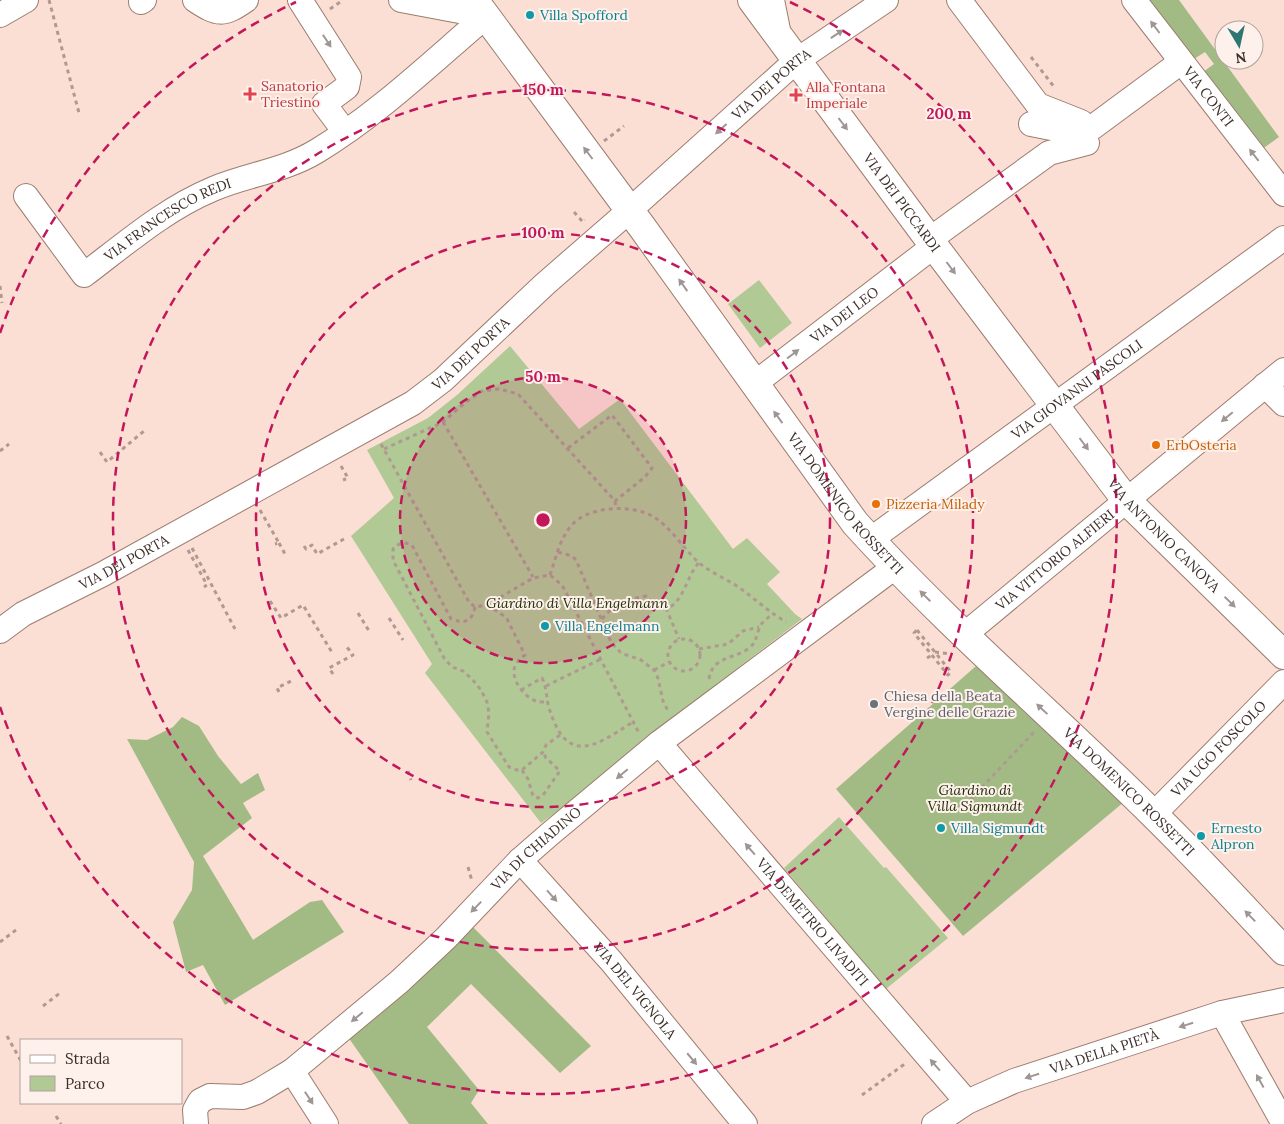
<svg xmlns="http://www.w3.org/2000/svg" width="1284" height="1124" font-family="Lora,serif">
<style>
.green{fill:#b1c995}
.forest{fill:#a2bb85}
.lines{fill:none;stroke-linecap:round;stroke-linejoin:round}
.minor-casing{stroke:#9c7c6f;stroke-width:26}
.major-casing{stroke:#9c7c6f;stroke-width:30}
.path{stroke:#b09991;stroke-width:3;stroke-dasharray:4 4;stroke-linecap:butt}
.minor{stroke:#fff;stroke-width:24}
.major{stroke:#fff;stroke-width:28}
.oneway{fill:#9e9694}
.ring{fill:none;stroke:#c2185b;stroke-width:2.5;stroke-dasharray:9 6}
.culture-dot{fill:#0f9aa8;stroke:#fef0ea;stroke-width:2}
.health-dot{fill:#e0444e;stroke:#fef0ea;stroke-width:2}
.food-dot{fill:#e8710a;stroke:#fef0ea;stroke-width:2}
.worship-dot{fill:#6b7280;stroke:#fef0ea;stroke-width:2}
.labels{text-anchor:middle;stroke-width:4;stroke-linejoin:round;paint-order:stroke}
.culture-label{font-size:14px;fill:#0d838f;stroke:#fef0ea;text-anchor:start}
.street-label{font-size:14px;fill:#3c2e29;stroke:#fef0ea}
.health-label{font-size:14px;fill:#be3a42;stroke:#fef0ea;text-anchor:start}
.food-label{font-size:14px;fill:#c56008;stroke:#fef0ea;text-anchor:start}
.park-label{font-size:14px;font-style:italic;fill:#203008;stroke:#fef0ea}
.worship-label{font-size:14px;fill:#5b616d;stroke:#fef0ea;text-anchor:start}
.centre{fill:#c2185b;stroke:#fef0ea;stroke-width:2.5}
.ring-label{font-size:15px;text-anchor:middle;font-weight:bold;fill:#c2185b;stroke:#fef0ea;stroke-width:4;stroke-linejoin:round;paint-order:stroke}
</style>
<rect width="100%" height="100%" fill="#fcdfd4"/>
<!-- green -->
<g class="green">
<polygon points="759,280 792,323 760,348 728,304"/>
<polygon points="510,346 579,429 620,399 733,549 747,538 780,572 767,584 795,614 802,619 717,684 724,692 541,823 425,673 432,664 351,536 394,498 367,450 428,418 457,395"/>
<polygon points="839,817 884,868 886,867 948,938 886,989 784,868"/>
</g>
<!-- forest -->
<g class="forest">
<polygon points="1149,0 1179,0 1279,137 1261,150 1203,72 1214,64 1205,52 1194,59"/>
<polygon points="976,666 1124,802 963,936 836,789"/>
<polygon points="182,717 199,726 218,756 241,784 258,773 265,790 243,803 252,818 203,856 253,940 310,902 322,900 344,932 225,1005 203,965 186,972 173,922 192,890 194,862 127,739 147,740 173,727"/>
<polygon points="471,925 591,1046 560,1073 471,984 427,1027 479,1090 471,1103 488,1124 409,1124 348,1037"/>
</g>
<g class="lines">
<!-- minor casing -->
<g class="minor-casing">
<g id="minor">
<path d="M195 0C218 15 223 16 246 0"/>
<polyline points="300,0 349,77 347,87 324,104 345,132"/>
<polyline points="401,0 486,16"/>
<polyline points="772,0 779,35"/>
<polyline points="959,0 1038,105 1081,122"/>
<path id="s1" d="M1134 0 1284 194"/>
<polyline points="141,2 144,0"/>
<polyline points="0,15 26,0"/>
<path d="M1031 124C1052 128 1072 134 1093 127L1181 62"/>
<path id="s2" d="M26 196 84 275C125 244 165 209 213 189 248 174 282 172 317 151 377 115 432 62 486 16"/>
<polyline points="940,232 1049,153 1087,143"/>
<path id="s3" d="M754 384 934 246"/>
<polyline points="1265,385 1284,404"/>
<path id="s4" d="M870 540 1284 238"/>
<path id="s5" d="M0 631 23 614 103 574 413 403 443 380 545 284 630 210 796 61 886 0"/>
<path id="s6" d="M964 635 1284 370"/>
<path id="s7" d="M659 743 967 1102"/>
<path id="s8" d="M1154 814 1284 682"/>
<path id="s9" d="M520 860 611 961 745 1124"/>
<polyline points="1222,1013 1284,1124"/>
<polyline points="292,1071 326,1124"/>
<path id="s10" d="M196 1124 195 1110 200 1101 210 1096 243 1097 257 1092 292 1071 399 982 446 938 520 860 551 833 659 743 895 567"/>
<path id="s11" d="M934 1124 967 1102 1014 1081 1222 1013 1284 1000"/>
</g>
</g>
<!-- major casing -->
<g class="major-casing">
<g id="major">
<path id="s12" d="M474 0 642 227 855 523C948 626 1054 716 1153 814 1198 858 1241 905 1284 951"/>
<path id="s13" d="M752 0 934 246 1126 500 1284 655"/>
</g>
</g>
<!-- path -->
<g class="path">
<polyline points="49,0 79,113"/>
<polyline points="330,9 343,0"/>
<polyline points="1031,57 1055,88"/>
<polyline points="604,141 624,126"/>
<polyline points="574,212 583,222 585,220"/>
<polyline points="0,286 2,303"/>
<polyline points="443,422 533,577"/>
<polyline points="381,444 469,602 475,607 487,605 533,578 550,575 562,585 639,733"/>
<polyline points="568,448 612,415 652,468 645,477 615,501"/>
<polyline points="384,449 443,422 466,402 482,391 499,389 518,394 615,501 616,508"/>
<polyline points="0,451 9,444"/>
<polyline points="100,452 107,462 144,431"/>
<polyline points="341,466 348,478 343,480"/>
<polyline points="260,510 279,543 275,544"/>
<polyline points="279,543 285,554"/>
<polyline points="304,546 306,549 312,545 317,554 344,539"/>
<polyline points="192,548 235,629"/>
<polyline points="188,550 207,585 204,587"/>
<polyline points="558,552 572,556 576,560 611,642 621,653 641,660 654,670 658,678 663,701 668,711"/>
<path d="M550 575C556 558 559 540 571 526 587 506 631 504 652 516 669 525 684 549 698 562 710 572 724 578 737 586 754 598 769 612 786 622"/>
<polyline points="270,601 281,618 303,605 333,654"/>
<path d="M487 605 500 613 507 619 525 655C521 658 517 661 515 666 510 679 524 697 536 701 539 702 544 702 547 702"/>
<path d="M475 607C472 622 465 624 451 619L412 545C404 541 399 543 393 549V560L444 658 452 667 463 671 472 679 481 690 487 702 489 713 487 732 509 767 517 770H522L543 752 546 745 560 735"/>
<polyline points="666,608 679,639"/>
<polyline points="358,613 369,631"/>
<polyline points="389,618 403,640"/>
<path d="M602 619C616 602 625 600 646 596 670 621 678 602 689 579 691 573 695 568 699 562"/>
<polygon points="917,630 951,672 948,675 914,633"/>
<circle cx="684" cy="655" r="16"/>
<polyline points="699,649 728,644 743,631 759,627"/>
<polyline points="935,652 952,654"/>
<polyline points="927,658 932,655"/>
<polyline points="654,670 669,662"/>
<polyline points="333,674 329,668 353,655 346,646"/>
<path d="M709 679C712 657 733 659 748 649 756 643 756 637 759 629 760 623 768 618 772 614"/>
<polyline points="546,686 601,659"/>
<path d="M521 690 542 678C547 688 546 698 549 708 567 766 594 747 633 722"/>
<polyline points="279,692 277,688 291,681"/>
<polyline points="522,770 528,779 533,796 538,798 543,795 560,771 546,758 543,752"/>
<polyline points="408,771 411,780"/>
<polyline points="965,805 1035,731"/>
<polyline points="468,867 472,881"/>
<polyline points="0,942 16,930"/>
<polyline points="43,1006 60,993"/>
<polyline points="7,1036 21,1061"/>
<polyline points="862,1095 906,1063"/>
<polyline points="56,1116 61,1124"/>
</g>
<!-- minor -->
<use href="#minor" class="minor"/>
<!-- major -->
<use href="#major" class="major"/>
</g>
<!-- one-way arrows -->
<defs><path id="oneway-solid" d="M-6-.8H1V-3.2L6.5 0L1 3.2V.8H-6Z" transform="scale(1.25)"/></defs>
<g class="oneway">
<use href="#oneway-solid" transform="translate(1155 27) rotate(-127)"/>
<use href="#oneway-solid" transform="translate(837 34) rotate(-34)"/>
<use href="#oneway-solid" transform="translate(327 41) rotate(57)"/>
<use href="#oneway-solid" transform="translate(843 124) rotate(53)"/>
<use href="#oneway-solid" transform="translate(721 129) rotate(138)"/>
<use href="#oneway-solid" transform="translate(588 153) rotate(-127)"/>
<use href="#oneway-solid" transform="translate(1254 155) rotate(-128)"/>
<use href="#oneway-solid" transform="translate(951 268) rotate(53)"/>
<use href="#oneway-solid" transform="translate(683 285) rotate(-125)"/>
<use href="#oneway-solid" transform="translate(793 354) rotate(-37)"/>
<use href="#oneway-solid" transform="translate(778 417) rotate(-126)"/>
<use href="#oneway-solid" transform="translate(1227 417) rotate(140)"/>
<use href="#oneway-solid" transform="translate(1084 444) rotate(53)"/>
<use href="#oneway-solid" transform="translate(925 596) rotate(-135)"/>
<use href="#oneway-solid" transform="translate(1230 602) rotate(44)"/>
<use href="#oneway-solid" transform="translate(1042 709) rotate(-137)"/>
<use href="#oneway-solid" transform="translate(622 774) rotate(140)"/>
<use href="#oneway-solid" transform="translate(750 849) rotate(-131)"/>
<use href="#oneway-solid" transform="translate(552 896) rotate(48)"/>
<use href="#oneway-solid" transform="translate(476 907) rotate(134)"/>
<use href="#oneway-solid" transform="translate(1250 916) rotate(-134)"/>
<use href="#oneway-solid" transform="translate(357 1017) rotate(140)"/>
<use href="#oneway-solid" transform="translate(1186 1025) rotate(162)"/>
<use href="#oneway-solid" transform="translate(692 1059) rotate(50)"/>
<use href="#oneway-solid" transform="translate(935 1065) rotate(-131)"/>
<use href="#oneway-solid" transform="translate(1032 1076) rotate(162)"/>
<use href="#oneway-solid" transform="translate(1260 1081) rotate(-119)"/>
<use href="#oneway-solid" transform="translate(309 1098) rotate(57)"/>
</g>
<!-- distance rings -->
<circle cx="543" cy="520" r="143" fill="#c2185b" fill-opacity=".12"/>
<g class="ring">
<circle cx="543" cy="520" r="143"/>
<circle cx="543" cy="520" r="287"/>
<circle cx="543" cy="520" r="430"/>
<path d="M0 333A574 574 0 0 1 296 2M790 2A574 574 0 1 1 0 707"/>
</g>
<!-- markers -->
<g class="culture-dot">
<circle cx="530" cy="15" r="5"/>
<circle cx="545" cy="626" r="5"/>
<circle cx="941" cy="828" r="5"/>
<circle cx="1201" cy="836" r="5"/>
</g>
<g class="health-dot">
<path d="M247.5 86.5h5v5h5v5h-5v5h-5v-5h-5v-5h5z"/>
<path d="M793.5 87.5h5v5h5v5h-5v5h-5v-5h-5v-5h5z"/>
</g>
<g class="food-dot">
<circle cx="1156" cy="445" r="5"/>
<circle cx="876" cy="504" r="5"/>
</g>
<circle class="worship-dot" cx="874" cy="704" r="5"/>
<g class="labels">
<!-- culture labels -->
<g class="culture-label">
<text x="540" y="20">Villa Spofford</text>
<text x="555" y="631">Villa Engelmann</text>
<text x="951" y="833">Villa Sigmundt</text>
<text x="1211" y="833">Ernesto<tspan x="1211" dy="16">Alpron</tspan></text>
</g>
<!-- street labels -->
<g class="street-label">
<text dy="5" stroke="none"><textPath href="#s5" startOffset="952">VIA DEI PORTA</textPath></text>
<text dy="5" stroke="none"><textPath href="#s1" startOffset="122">VIA CONTI</textPath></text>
<text dy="5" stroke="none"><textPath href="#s13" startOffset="252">VIA DEI PICCARDI</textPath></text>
<text dy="5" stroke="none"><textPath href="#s2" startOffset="199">VIA FRANCESCO REDI</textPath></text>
<text dy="5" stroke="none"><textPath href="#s3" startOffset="114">VIA DEI LEO</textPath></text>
<text dy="5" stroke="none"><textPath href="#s5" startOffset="548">VIA DEI PORTA</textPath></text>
<text dy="5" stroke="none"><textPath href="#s4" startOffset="256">VIA GIOVANNI PASCOLI</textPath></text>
<text dy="5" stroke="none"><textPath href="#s12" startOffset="626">VIA DOMENICO ROSSETTI</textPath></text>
<text dy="5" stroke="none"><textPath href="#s13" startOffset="676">VIA ANTONIO CANOVA</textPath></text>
<text dy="5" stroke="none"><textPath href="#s6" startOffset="118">VIA VITTORIO ALFIERI</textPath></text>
<text dy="5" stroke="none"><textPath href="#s5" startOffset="142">VIA DEI PORTA</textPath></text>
<text dy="5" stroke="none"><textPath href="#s8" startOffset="92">VIA UGO FOSCOLO</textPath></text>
<text dy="5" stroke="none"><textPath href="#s12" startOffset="1031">VIA DOMENICO ROSSETTI</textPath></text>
<text dy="5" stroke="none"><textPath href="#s10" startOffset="455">VIA DI CHIADINO</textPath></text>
<text dy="5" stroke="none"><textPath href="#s7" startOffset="236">VIA DEMETRIO LIVADITI</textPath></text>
<text dy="5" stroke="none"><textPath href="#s9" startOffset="174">VIA DEL VIGNOLA</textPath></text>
<text dy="5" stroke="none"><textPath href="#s11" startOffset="186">VIA DELLA PIETÀ</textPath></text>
</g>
<!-- health labels -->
<g class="health-label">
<text x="261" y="91">Sanatorio<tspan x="261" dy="16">Triestino</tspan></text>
<text x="806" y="92">Alla Fontana<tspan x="806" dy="16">Imperiale</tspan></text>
</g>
<!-- food labels -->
<g class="food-label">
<text x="1166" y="450">ErbOsteria</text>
<text x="886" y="509">Pizzeria Milady</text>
</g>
<!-- park labels -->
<g class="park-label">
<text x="577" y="608">Giardino di Villa Engelmann</text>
<text x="975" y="795">Giardino di<tspan x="975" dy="16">Villa Sigmundt</tspan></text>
</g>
<!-- worship labels -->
<g class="worship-label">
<text x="884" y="701">Chiesa della Beata<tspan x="884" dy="16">Vergine delle Grazie</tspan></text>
</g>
</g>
<circle cx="543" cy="520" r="8" class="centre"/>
<g class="ring-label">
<text x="543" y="95">150 m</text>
<text x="949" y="119">200 m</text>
<text x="543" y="238">100 m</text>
<text x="543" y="382">50 m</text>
</g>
<!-- legend -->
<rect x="20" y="1039" width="162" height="65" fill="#fef0ea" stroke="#b0a29d"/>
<rect x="30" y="1055" width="25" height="8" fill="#ffffff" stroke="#b0a29d"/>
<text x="65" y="1064" font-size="15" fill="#3c2e29">Strada</text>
<rect x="30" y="1076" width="25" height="15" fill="#b1c995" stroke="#b0a29d"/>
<text x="65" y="1089" font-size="15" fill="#3c2e29">Parco</text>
<!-- north arrow -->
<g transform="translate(1239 45) rotate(171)"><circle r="24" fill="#fef0ea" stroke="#b0a29d"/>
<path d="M0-4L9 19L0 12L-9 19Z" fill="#2d7672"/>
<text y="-8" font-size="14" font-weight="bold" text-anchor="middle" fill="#3c2e29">N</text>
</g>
</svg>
